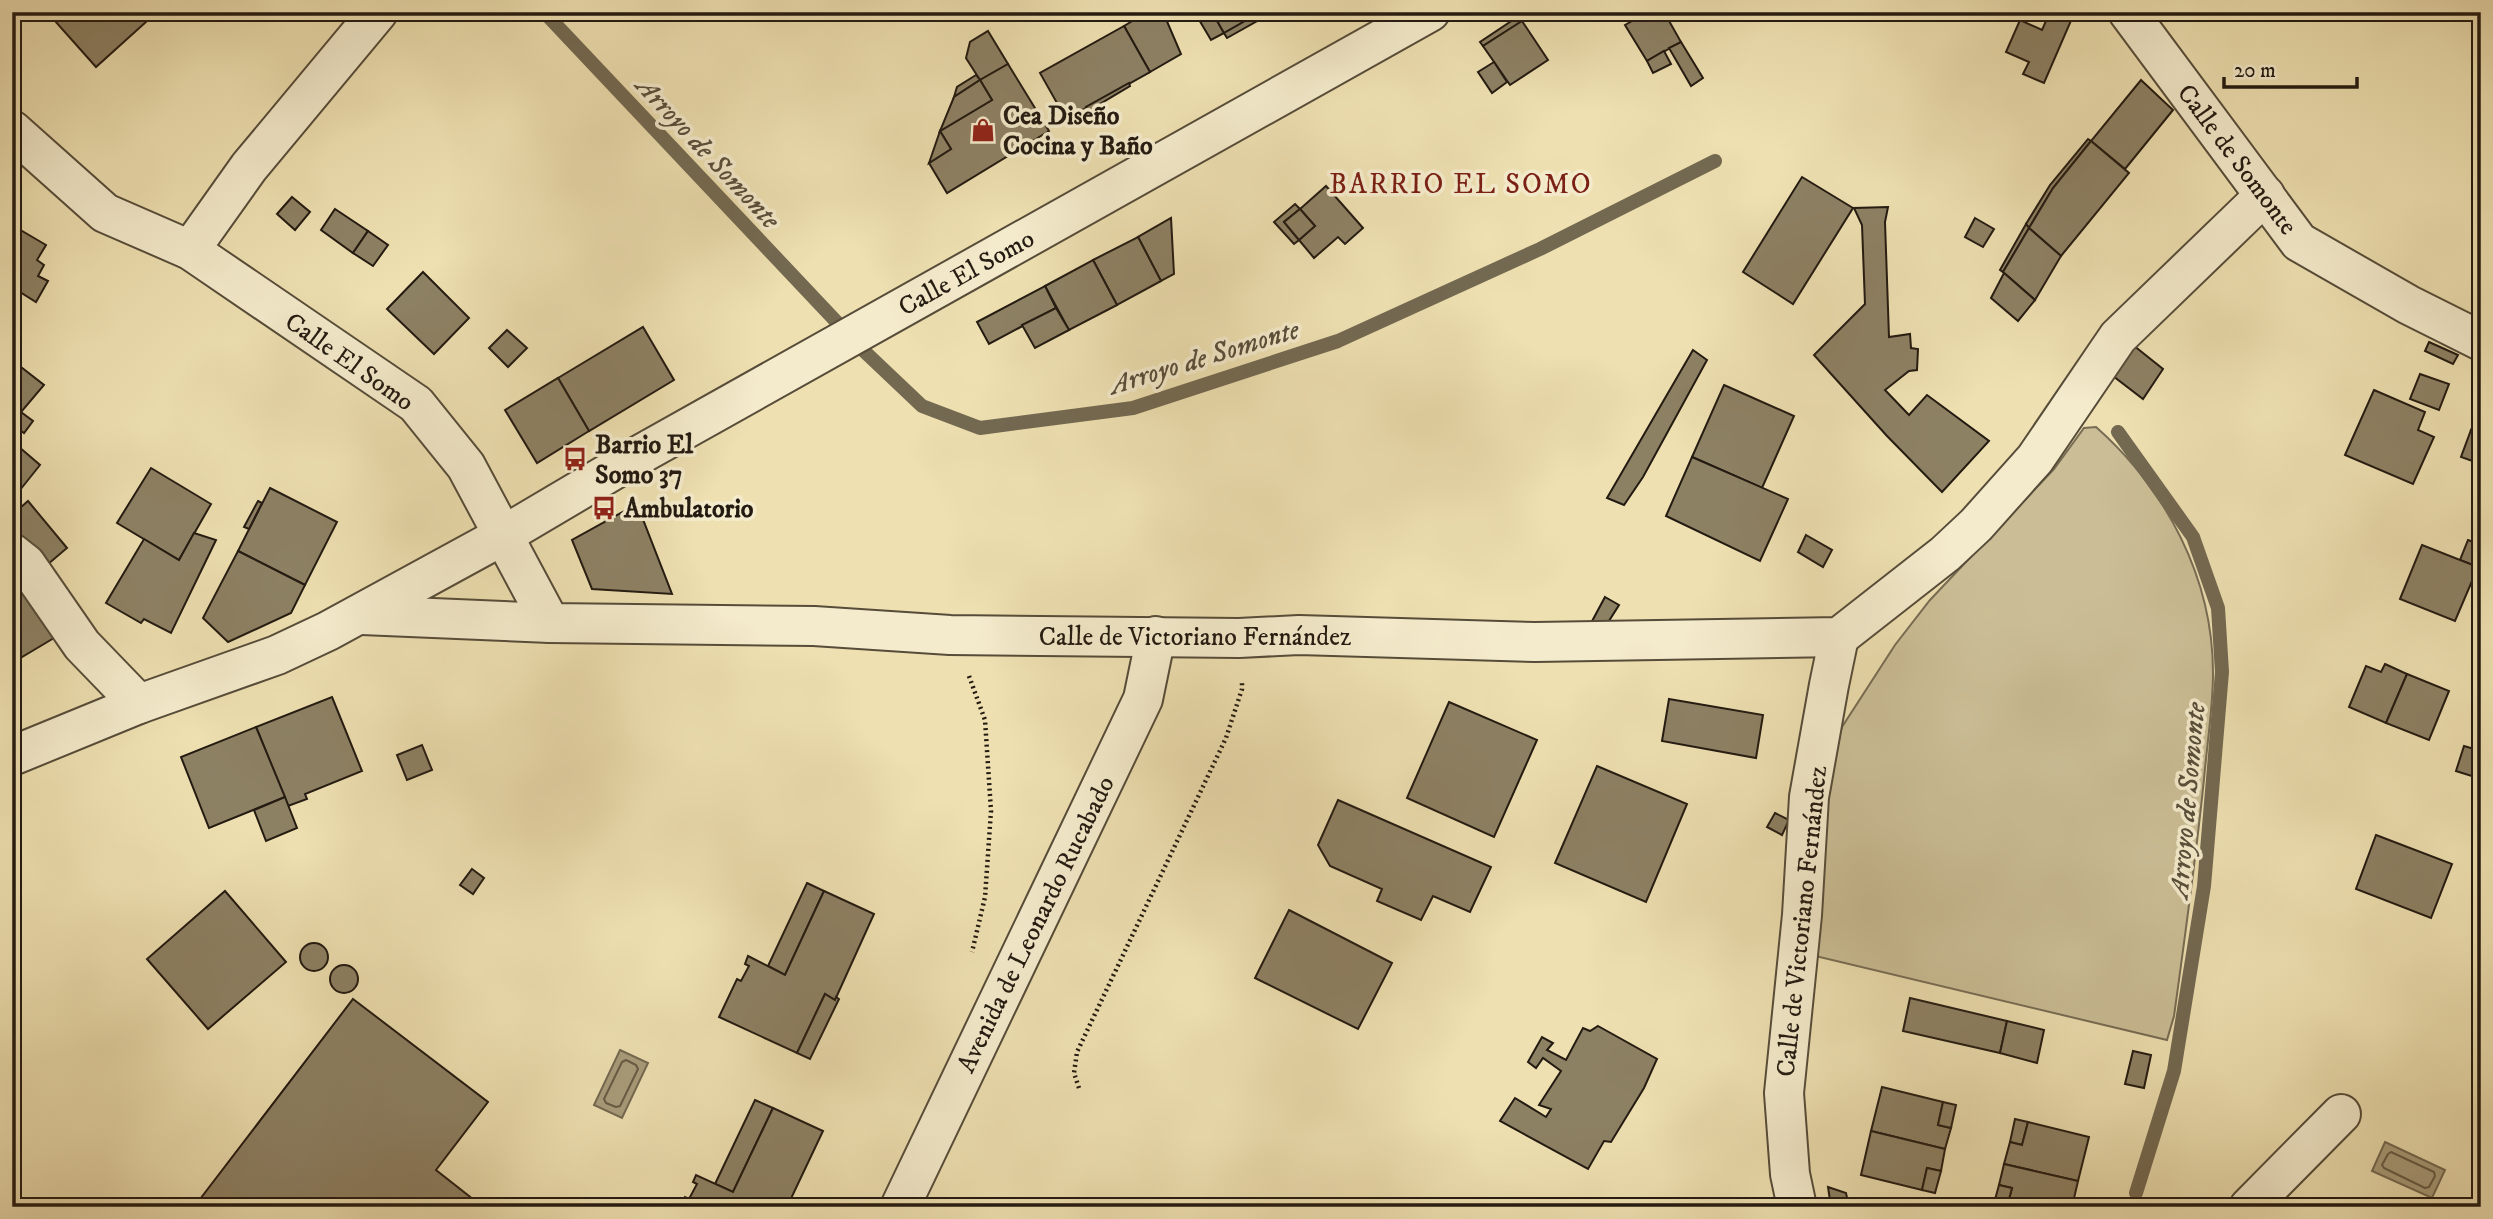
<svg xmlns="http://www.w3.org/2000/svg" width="2493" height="1219" font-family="'IM FELL DW Pica',serif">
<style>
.green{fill:#cbbe96;stroke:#776c54;stroke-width:2}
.water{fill:#a99d7b;stroke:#736951;stroke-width:2}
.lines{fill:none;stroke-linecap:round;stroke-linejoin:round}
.shore{stroke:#665c46;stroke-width:2}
.stream{stroke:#736951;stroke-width:14}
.building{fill:#8d8164;stroke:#231a11;stroke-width:2}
.street-casing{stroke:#564c39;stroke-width:42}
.path{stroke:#231a11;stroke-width:4.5;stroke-dasharray:2 3.5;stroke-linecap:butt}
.street{stroke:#f4ebcc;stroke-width:38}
.labels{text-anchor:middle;stroke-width:7;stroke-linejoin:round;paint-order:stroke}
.poi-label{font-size:26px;font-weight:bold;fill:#231a11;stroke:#f4ebcc;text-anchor:start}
.street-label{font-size:26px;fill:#231a11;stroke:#f4ebcc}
.water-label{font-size:28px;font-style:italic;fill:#594e3b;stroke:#f4ebcc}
.neighbourhood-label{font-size:28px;letter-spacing:2px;fill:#7a1f14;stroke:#f4ebcc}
</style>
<rect width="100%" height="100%" fill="#eee0b1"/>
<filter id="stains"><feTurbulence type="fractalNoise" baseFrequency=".00286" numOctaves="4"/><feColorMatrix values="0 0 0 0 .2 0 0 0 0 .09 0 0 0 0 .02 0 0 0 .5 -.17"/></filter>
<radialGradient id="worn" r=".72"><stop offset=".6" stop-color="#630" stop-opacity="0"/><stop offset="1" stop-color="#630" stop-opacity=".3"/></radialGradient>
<!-- green -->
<path class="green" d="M2096 427C2166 489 2213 578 2213 673 2213 708 2207 744 2204 779 2196 858 2185 937 2174 1016L2167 1040 1807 954 1820 805 1842 727 1895 645 1930 600 2054 469 2084 428Z"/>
<!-- water -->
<g class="water">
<polygon points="620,1050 648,1063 622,1118 594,1105"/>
<polygon points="2385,1142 2445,1170 2432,1198 2372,1171"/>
</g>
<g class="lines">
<!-- shore -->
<g class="shore">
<polygon points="626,1060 636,1065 638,1069 620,1106 616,1107 606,1103 604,1099 622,1062"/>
<polygon points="2391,1152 2434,1172 2435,1176 2429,1187 2425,1188 2384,1168 2382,1165 2388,1154"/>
</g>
<!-- stream -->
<g class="stream">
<polyline points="544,12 864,351 922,406 980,428 1133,408 1338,341 1540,249 1715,161"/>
<polyline points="2118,432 2193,537 2218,608 2222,672 2204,886 2174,1071 2136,1193"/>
</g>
</g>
<!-- building -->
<g class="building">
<polygon points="47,12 157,12 96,67"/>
<polygon points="1136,12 1163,12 1181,54 1150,72 1124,26 1139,17"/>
<polygon points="1207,12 1212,12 1224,33 1211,40 1198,18"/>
<polygon points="1212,12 1261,12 1224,33"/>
<polygon points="1261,12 1264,12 1266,16 1227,38 1224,33"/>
<polygon points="1648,12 1664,12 1681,42 1647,61 1625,25"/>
<polygon points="2050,12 2065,12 2073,16 2044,83 2023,74 2029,62 2006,52 2020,20 2042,30"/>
<polygon points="1519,16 1522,21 1483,46 1480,42"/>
<polygon points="1522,21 1548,60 1510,85 1483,46"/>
<polygon points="1124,26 1150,72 1066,119 1040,73"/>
<polygon points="988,31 1008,64 980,80 966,58 970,42"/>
<polygon points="1681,42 1703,78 1691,86 1669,48"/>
<polygon points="1664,51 1671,64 1653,73 1647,61"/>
<polygon points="1494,62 1507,82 1492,93 1478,72"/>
<polygon points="1008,64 1049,131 947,193 929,163 951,149 940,131 992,100 980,80"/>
<polygon points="976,75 980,80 954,97 957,87"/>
<polygon points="980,80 992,100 940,131 954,97"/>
<polygon points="2141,80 2173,110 2125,169 2091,141"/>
<polygon points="1129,83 1130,86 1088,111 1086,107"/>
<polygon points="940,131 951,149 929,163"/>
<polygon points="2088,139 2091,141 2053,188 2029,228 2026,224 2050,185"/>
<polygon points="2091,141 2129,173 2061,256 2029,228 2053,188"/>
<polygon points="1802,177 1853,208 1793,304 1743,272"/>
<polygon points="1326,186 1363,228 1345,244 1338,237 1314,258 1299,240 1315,226 1300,209"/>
<polygon points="292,197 310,212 295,230 277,214"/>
<polygon points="1295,204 1300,209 1284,222 1299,240 1294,244 1274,222"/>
<polygon points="1888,207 1885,222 1889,337 1910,334 1911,348 1918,349 1917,370 1909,371 1885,390 1909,415 1927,395 1989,441 1942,492 1887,436 1814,355 1865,304 1862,225 1854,208"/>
<polygon points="335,209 368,231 353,253 321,230"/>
<polygon points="1300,209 1315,226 1299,240 1284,222"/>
<polygon points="1171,218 1174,274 1161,281 1138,237"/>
<polygon points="1975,218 1994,229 1983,247 1965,237"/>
<polygon points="2026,224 2029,228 2003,272 2000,270"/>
<polygon points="12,225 46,245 37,260 44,265 38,276 48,281 36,302 12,287"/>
<polygon points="2029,228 2061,256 2035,300 2003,272"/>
<polygon points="368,231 388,245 373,266 353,253"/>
<polygon points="1138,237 1161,281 1117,305 1093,260"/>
<polygon points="1093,260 1117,305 1069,330 1045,286"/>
<polygon points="423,272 469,318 434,354 387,309"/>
<polygon points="2004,273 2035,300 2018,321 1991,298"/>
<polygon points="1045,286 1056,308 989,344 977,322"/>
<polygon points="1056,308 1069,330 1035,348 1022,325"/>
<polygon points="643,327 674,380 589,431 558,378"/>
<polygon points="507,330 527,348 508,367 489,348"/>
<polygon points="2429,342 2458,355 2453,364 2425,351"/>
<polygon points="2133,345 2163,369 2143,399 2113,376"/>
<polygon points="1693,350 1707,360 1643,477 1624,505 1607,498"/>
<polygon points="12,360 44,385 21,412 33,421 24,433 12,424"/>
<polygon points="2420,374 2449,384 2439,410 2410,399"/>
<polygon points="558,378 589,431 537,463 505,410"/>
<polygon points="1724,385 1794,416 1762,488 1692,457"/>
<polygon points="2374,390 2425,412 2418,430 2434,437 2413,484 2345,455"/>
<polygon points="2481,407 2481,433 2471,430"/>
<polygon points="2471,430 2481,433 2481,464 2461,457"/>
<polygon points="12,441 40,465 12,500"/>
<polygon points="1692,457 1788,499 1760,561 1666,516"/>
<polygon points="151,468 211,504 179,560 117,523"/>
<polygon points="270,488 337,522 305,585 238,551"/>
<polygon points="28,501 67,548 41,570 12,535 12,515"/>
<polygon points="258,501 262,503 249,529 244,527"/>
<polygon points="637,504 672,594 592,589 572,540"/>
<polygon points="194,533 216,540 171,633 144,619 141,623 106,603 144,539 179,560"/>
<polygon points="1806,535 1832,550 1823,567 1798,552"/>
<polygon points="2468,540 2481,545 2481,590 2470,585 2478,567 2460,560"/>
<polygon points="2422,545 2478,567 2455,621 2400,599"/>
<polygon points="238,551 305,585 291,613 228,642 203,618"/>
<polygon points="25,578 59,635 12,663 12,586"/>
<polygon points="1605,597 1619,605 1607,624 1590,625"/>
<polygon points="2385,664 2407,674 2386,723 2349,707 2366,666 2381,672"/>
<polygon points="2407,674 2449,691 2429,740 2386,723"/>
<polygon points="332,697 362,771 305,794 307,799 288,806 256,727"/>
<polygon points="1669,699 1763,715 1756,758 1662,741"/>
<polygon points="1449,702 1537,740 1494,837 1407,798"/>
<polygon points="256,727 285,797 209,828 181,757"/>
<polygon points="422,745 432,770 407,780 397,755"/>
<polygon points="2464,746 2481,751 2481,779 2456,771"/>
<polygon points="1597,766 1687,804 1646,902 1555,863"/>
<polygon points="285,797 297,828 266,841 254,810"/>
<polygon points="1338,800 1491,867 1470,912 1433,896 1421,920 1377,901 1382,889 1330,866 1318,845"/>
<polygon points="1775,813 1789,820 1782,835 1767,827"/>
<polygon points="2376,835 2452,864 2431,918 2356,889"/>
<polygon points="472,869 484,878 473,894 460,885"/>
<polygon points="807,883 824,891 785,975 768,966"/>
<polygon points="225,891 286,962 208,1029 147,959"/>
<polygon points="824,891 874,914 835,1000 825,994 797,1053 719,1017 737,979 741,981 749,966 745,964 748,956 785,975"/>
<polygon points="1289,910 1392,963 1358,1029 1255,978"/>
<circle cx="314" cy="957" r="14"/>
<circle cx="344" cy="979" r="14"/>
<polygon points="825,994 835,1000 836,997 839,999 810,1059 797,1053"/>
<polygon points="1910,998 2007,1021 2000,1053 1903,1031"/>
<polygon points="353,999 488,1102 436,1170 483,1207 194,1207"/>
<polygon points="2007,1021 2044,1030 2037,1063 2000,1053"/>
<polygon points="1598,1026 1657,1059 1644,1088 1611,1142 1604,1141 1588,1169 1500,1121 1515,1098 1546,1117 1551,1109 1539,1105 1561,1071 1543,1058 1536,1068 1528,1062 1542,1037 1553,1043 1547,1050 1566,1060 1583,1028 1590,1031"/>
<polygon points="2133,1051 2151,1055 2144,1088 2125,1084"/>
<polygon points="1882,1087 1943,1102 1938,1125 1951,1128 1945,1149 1871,1131"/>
<polygon points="755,1100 773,1108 733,1192 715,1184"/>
<polygon points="1943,1102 1956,1105 1951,1128 1938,1125"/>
<polygon points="773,1108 823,1131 787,1207 680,1207 685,1197 689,1199 697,1184 693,1182 696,1175 733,1192"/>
<polygon points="2015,1119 2028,1122 2022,1145 2010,1142"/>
<polygon points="2028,1122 2089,1137 2078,1181 2004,1164 2010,1142 2022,1145"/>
<polygon points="1871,1131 1945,1149 1941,1171 1927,1168 1922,1190 1861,1175"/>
<polygon points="2004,1164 2078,1181 2072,1207 2007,1207 2012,1188 1999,1185"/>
<polygon points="1927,1168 1941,1171 1935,1193 1922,1190"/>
<polygon points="1999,1185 2012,1188 2007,1207 1993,1207"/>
<polygon points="1828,1187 1846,1193 1849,1207 1831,1207"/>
</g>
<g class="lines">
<!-- street casing -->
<g class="street-casing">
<g id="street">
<polyline points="2128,12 2299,242 2409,305 2481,341"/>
<polyline points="12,130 105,213 190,250 416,404 466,466 550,623"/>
<polyline points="190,250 249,167 378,12"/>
<polyline points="12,553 26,564 82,645 139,704"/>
<polyline points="362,615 550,623 814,626 950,635 1239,638 1299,635 1535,642 1839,637 1945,554 1976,525 2035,459 2118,337 2265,195"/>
<polyline points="12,756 139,704 277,655 328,631 504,535 634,458 1430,12"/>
<polyline points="900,1207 1143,699 1156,636"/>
<polyline points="1797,1207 1790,1174 1784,1093 1802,915 1809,797 1829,685 1839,637"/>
<polyline points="2249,1207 2341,1114"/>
</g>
</g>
<!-- path -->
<g class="path">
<polyline points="969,676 985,720 991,811 985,897 972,952"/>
<polyline points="1079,1088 1074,1073 1077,1052 1226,738 1242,689 1242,681"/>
</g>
<!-- street -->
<use href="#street" class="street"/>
</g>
<!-- icons -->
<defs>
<g id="shop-bare" transform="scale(1.89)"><path d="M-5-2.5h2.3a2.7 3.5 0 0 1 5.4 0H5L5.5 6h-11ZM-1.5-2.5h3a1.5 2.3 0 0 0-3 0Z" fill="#8f2418" stroke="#f4ebcc" stroke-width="2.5" paint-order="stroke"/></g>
<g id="bus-bare" transform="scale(1.89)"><path d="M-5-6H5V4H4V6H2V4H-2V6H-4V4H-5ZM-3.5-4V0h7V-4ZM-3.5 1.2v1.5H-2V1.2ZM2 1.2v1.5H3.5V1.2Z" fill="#8f2418" stroke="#f4ebcc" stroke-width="2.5" paint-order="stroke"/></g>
</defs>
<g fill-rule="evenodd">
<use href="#shop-bare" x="983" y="130"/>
<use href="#bus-bare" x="575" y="459"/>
<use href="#bus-bare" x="604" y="508"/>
</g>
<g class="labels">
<!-- poi labels -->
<g class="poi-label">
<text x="1003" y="124">Cea Diseño<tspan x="1003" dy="30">Cocina y Baño</tspan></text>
<text x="595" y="453">Barrio El<tspan x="595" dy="30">Somo 37</tspan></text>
<text x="624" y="517">Ambulatorio</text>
</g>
<!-- street labels -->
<g class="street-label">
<text transform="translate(2238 159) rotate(53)" y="9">Calle de Somonte</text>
<text transform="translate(966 272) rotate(-29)" y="9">Calle El Somo</text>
<text transform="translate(350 361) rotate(35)" y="9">Calle El Somo</text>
<text x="1195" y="645">Calle de Victoriano Fernández</text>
<text transform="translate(1801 921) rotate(-84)" y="9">Calle de Victoriano Fernández</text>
<text transform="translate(1035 924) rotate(-64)" y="9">Avenida de Leonardo Rucabado</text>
</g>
<!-- water labels -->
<g class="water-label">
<text transform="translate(709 152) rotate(47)" y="10">Arroyo de Somonte</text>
<text transform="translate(1204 356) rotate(-17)" y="10">Arroyo de Somonte</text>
<text transform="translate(2186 800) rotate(-85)" y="10">Arroyo de Somonte</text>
</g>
<!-- neighbourhood labels -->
<g class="neighbourhood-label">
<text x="1461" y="193">BARRIO EL SOMO</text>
</g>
</g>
<!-- margin -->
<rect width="2493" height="1219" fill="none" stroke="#eee0b1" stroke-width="42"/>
<rect x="14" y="14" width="2465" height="1191" fill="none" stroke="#231a11" stroke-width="3.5"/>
<rect x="21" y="21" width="2451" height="1177" fill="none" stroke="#231a11" stroke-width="2"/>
<!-- scale -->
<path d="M2224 77v10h133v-10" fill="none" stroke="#231a11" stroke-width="3.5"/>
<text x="2234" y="77" font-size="21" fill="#231a11" stroke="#f4ebcc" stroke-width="5" paint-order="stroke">20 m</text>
<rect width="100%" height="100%" filter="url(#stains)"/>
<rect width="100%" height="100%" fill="url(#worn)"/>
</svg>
